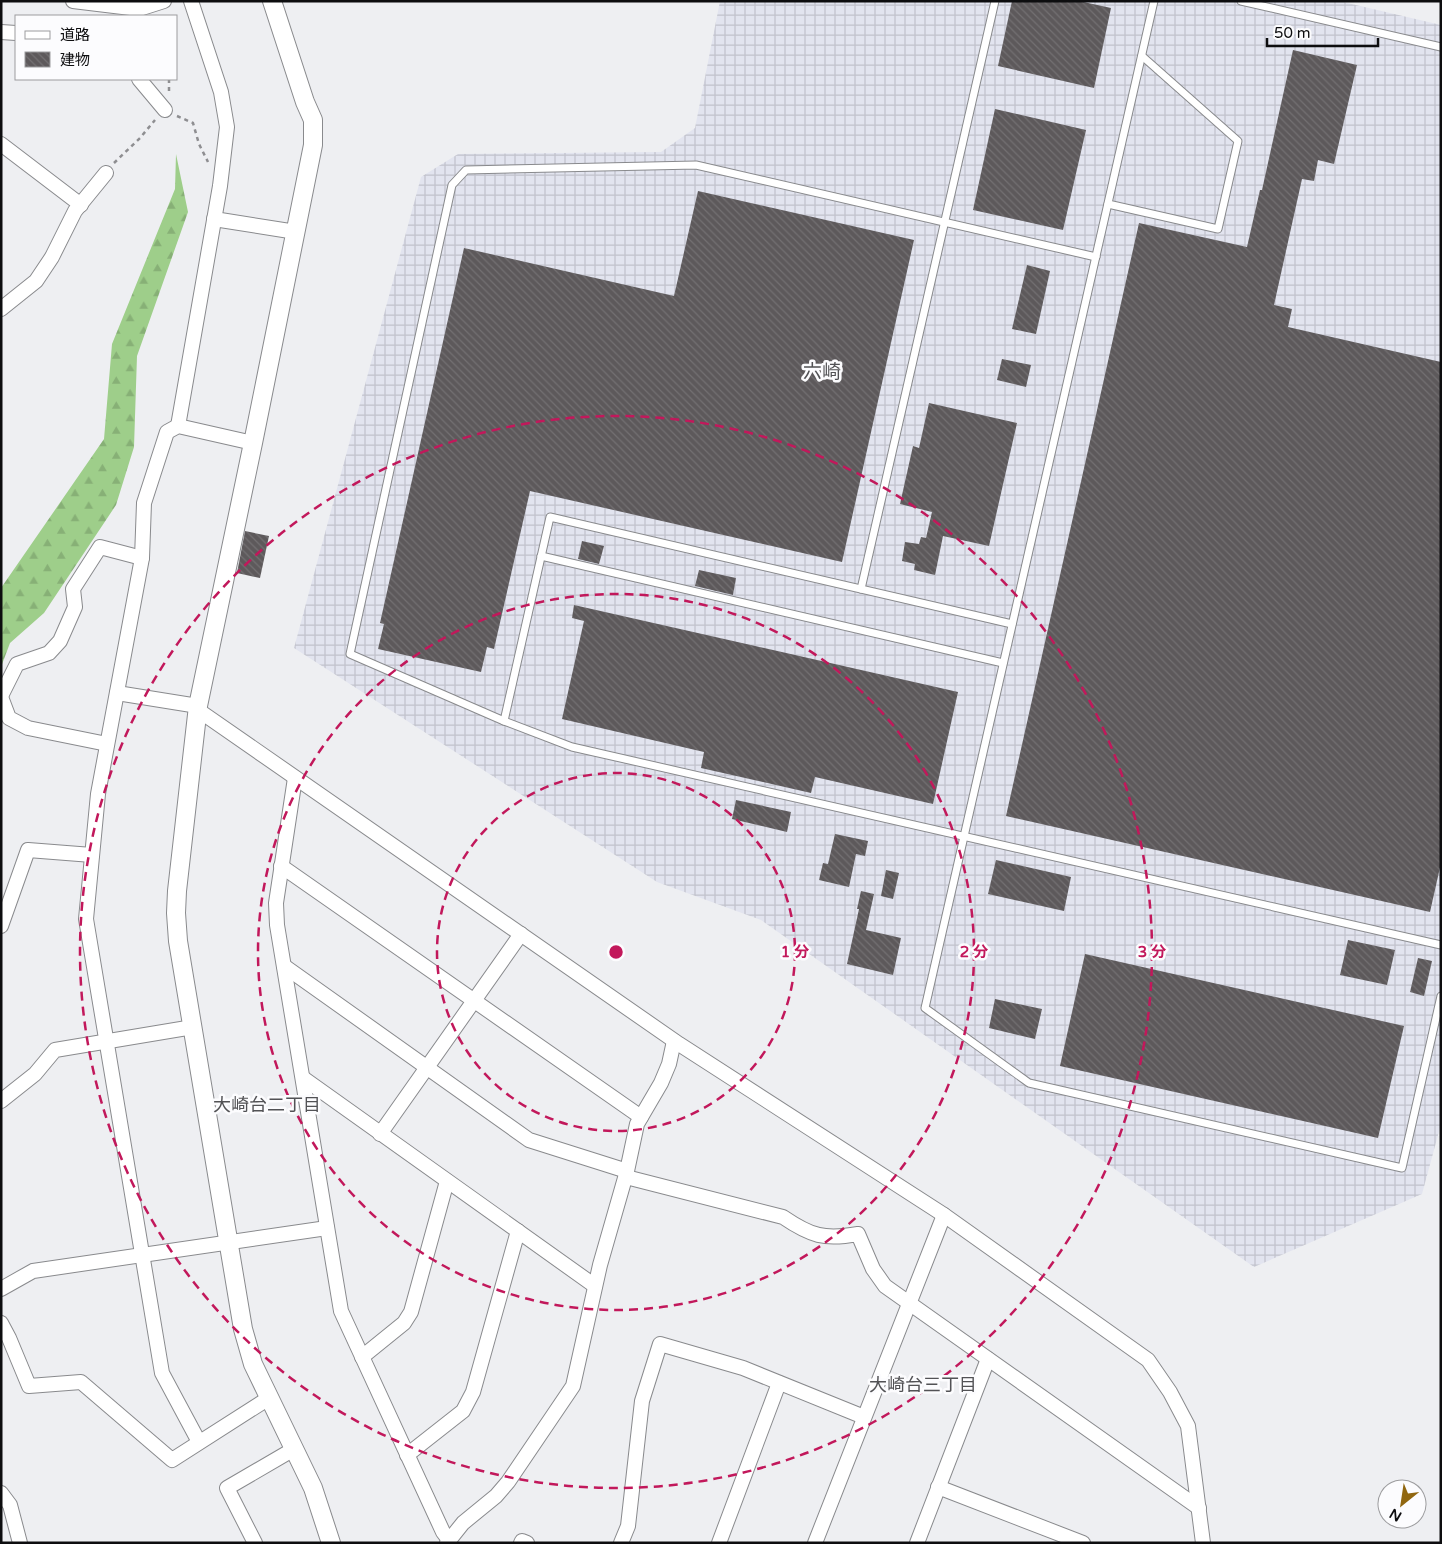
<svg xmlns="http://www.w3.org/2000/svg" width="1442" height="1544" font-family="'Varela Round','Noto Sans JP',sans-serif">
<style>
.industrial{fill:url(#industrial-grid)}
.forest{fill:url(#forest-firs)}
.building{fill:url(#building-back-hatch)}
.lines{fill:none;stroke-linecap:round;stroke-linejoin:round}
.service-casing{stroke:#898a8d;stroke-width:9}
.minor-casing{stroke:#898a8d;stroke-width:16}
.tertiary-casing{stroke:#898a8d;stroke-width:20}
.path{stroke:#8e8e91;stroke-width:2.5;stroke-dasharray:4 4;stroke-linecap:butt}
.service{stroke:#fff;stroke-width:7}
.minor{stroke:#fff;stroke-width:14}
.tertiary{stroke:#fff;stroke-width:18}
.ring{fill:none;stroke:#c2185b;stroke-width:2.5;stroke-dasharray:9 6}
.labels{text-anchor:middle;stroke-width:5;stroke-linejoin:round;paint-order:stroke}
.neighbourhood-label{font-size:18px;fill:#525255;stroke:#fcfcfe}
.quarter-label{font-size:19px;fill:#525255;stroke:#fcfcfe}
.centre{fill:#c2185b;stroke:#fcfcfe;stroke-width:2.5}
.ring-label{font-size:15px;text-anchor:middle;font-weight:bold;fill:#c2185b;stroke:#fcfcfe;stroke-width:5;stroke-linejoin:round;paint-order:stroke}
</style>
<defs>
<pattern id="industrial-grid" width="8" height="8" patternUnits="userSpaceOnUse" patternTransform="scale(1.25)"><rect width="8" height="8" fill="#e2e4ef"/><path d="M0 4h8M4 0v8" fill="none" stroke="#c1c2cc"/></pattern>
<pattern id="forest-firs" width="22" height="20" patternUnits="userSpaceOnUse" patternTransform="scale(1.25)"><rect width="22" height="20" fill="#9ece8a"/><path d="M5 1l3.5 6h-7zM16 11l3.5 6h-7z" fill="#87b076"/></pattern>
<pattern id="building-back-hatch" width="6" height="6" patternUnits="userSpaceOnUse" patternTransform="scale(1.25)"><rect width="6" height="6" fill="#5d595b"/><path d="M-1 5l2 2M0 0l6 6M5-1l2 2" fill="none" stroke="#737072"/></pattern>
</defs>
<rect width="100%" height="100%" fill="#eeeff2"/>
<!-- industrial -->
<polygon class="industrial" points="720,1 1339,1 1441,25 1441,1124 1422,1194 1254,1267 761,920 657,882 294,648 421,177 458,154 661,152 695,128"/>
<!-- forest -->
<polygon class="forest" points="176,154 188,212 137,356 134,447 116,505 44,613 10,643 1,667 1,588 104,439 112,344 175,189"/>
<!-- building -->
<g class="building">
<polygon points="1012,1 1079,1 1111,8 1094,88 998,66"/>
<polygon points="1293,50 1357,65 1334,164 1318,160 1314,181 1302,179 1274,305 1292,309 1288,327 1441,362 1441,863 1430,912 1006,816 1139,223 1247,247 1260,190 1262,190"/>
<polygon points="995,109 1086,130 1063,230 973,210"/>
<polygon points="698,191 914,240 842,562 530,491 494,649 487,647 481,672 378,649 384,624 380,623 464,248 674,296"/>
<polygon points="1027,265 1050,271 1036,334 1012,329"/>
<polygon points="1002,359 1031,365 1026,387 997,380"/>
<polygon points="929,403 1017,423 989,546 943,536 935,575 914,570 915,564 902,561 905,542 919,544 921,537 926,538 932,512 900,504 913,446 919,448"/>
<polygon points="245,531 269,536 260,578 237,573"/>
<polygon points="582,541 604,546 599,564 578,559"/>
<polygon points="699,570 736,578 733,595 695,586"/>
<polygon points="574,605 958,692 933,804 815,777 811,793 701,768 704,752 562,719 584,621 572,618"/>
<polygon points="736,800 791,812 787,832 732,819"/>
<polygon points="835,834 868,841 865,856 856,854 849,887 819,880 823,863 828,864"/>
<polygon points="996,860 1071,877 1064,911 988,894"/>
<polygon points="886,870 899,873 893,899 881,896"/>
<polygon points="861,891 874,894 866,930 901,938 893,975 847,964 859,909 857,909"/>
<polygon points="1348,940 1395,950 1387,985 1340,975"/>
<polygon points="1085,954 1404,1026 1378,1138 1060,1066"/>
<polygon points="1418,958 1432,961 1424,996 1410,992"/>
<polygon points="995,999 1042,1009 1035,1039 989,1028"/>
</g>
<g class="lines">
<!-- service casing -->
<g class="service-casing">
<g id="service">
<polyline points="1154,1 925,1008 1029,1083 1402,1168 1441,996"/>
<polyline points="1241,1 1441,47"/>
<polyline points="1108,204 1218,229 1238,141 1142,56"/>
<polyline points="1096,257 696,165 466,170 452,185 350,654 504,721 572,747 1441,945"/>
<polyline points="541,556 1003,663"/>
<polyline points="861,589 995,1"/>
<polyline points="504,721 550,517 1012,624"/>
</g>
</g>
<!-- minor casing -->
<g class="minor-casing">
<g id="minor">
<polyline points="73,1 139,9 164,1"/>
<polyline points="1,32 16,33"/>
<polyline points="139,79 165,110"/>
<polyline points="1,144 81,205"/>
<polyline points="214,219 296,232"/>
<polyline points="1,309 36,281 52,257 75,211 106,173"/>
<polyline points="178,426 220,186 227,127 221,92 191,1"/>
<polyline points="117,693 198,706"/>
<polyline points="1,696 17,664 49,653 60,641 75,607 73,589 100,547 142,558"/>
<polyline points="1,697 9,718 28,728 107,744"/>
<polyline points="198,710 679,1044 944,1215 1148,1360 1170,1392 1188,1426 1203,1543"/>
<polyline points="295,778 276,903 277,925 341,1311 443,1532 449,1540"/>
<polyline points="281,866 641,1117"/>
<polyline points="1,926 28,850 92,855"/>
<polyline points="284,966 529,1140 627,1171"/>
<polyline points="303,1078 595,1286"/>
<polyline points="1,1101 35,1074 55,1050 193,1027"/>
<polyline points="380,1134 521,934"/>
<path d="M626 1177 783 1217C811 1236 824 1240 858 1234L873 1269 885 1286 1199 1508"/>
<polyline points="1,1289 33,1271 327,1228"/>
<polyline points="1,1323 9,1338 29,1386 81,1382 172,1460 269,1398"/>
<polyline points="362,1357 404,1323 411,1312 447,1181"/>
<polyline points="199,1442 162,1373 86,919 98,794 142,558 144,503 167,432 178,426 253,443"/>
<polyline points="407,1455 463,1411 473,1392 518,1231"/>
<polyline points="938,1487 1083,1543"/>
<polyline points="1,1493 10,1505 20,1543"/>
<polyline points="255,1543 227,1488 294,1449"/>
<polyline points="447,1543 463,1523 496,1496 508,1482 573,1386 600,1265 627,1171 637,1124 661,1083 669,1064 674,1041"/>
<polyline points="521,1543 522,1541 527,1543"/>
<polyline points="621,1543 628,1526 642,1401 660,1344 743,1368 864,1417"/>
<polyline points="719,1543 779,1383"/>
<polyline points="815,1543 944,1215"/>
<polyline points="917,1543 988,1359"/>
</g>
</g>
<!-- tertiary casing -->
<g class="tertiary-casing">
<polyline id="tertiary" points="272,1 305,102 313,120 313,145 253,443 198,706 177,891 176,913 178,941 243,1329 253,1364 313,1488 331,1543"/>
</g>
<!-- path -->
<g class="path">
<polyline points="169,79 169,92"/>
<polyline points="177,116 193,123 199,144 208,162"/>
<polyline points="114,163 140,138 155,120"/>
</g>
<!-- service -->
<use href="#service" class="service"/>
<!-- minor -->
<use href="#minor" class="minor"/>
<!-- tertiary -->
<use href="#tertiary" class="tertiary"/>
</g>
<!-- distance rings -->
<g class="ring">
<circle cx="616" cy="952" r="179"/>
<circle cx="616" cy="952" r="358"/>
<circle cx="616" cy="952" r="536"/>
</g>
<g class="labels">
<!-- neighbourhood labels -->
<g class="neighbourhood-label">
<text x="267" y="1111">大崎台二丁目</text>
<text x="923" y="1391">大崎台三丁目</text>
</g>
<!-- quarter labels -->
<g class="quarter-label">
<text x="822" y="378">六崎</text>
</g>
</g>
<circle cx="616" cy="952" r="8" class="centre"/>
<g class="ring-label">
<text x="795" y="957">1 分</text>
<text x="974" y="957">2 分</text>
<text x="1152" y="957">3 分</text>
</g>
<!-- border -->
<rect width="1442" height="1544" fill="none" stroke="#0d0d0f" stroke-width="5"/>
<!-- legend -->
<rect x="15" y="15" width="162" height="65" fill="#fcfcfe" stroke="#9c9c9e"/>
<rect x="25" y="31" width="25" height="8" fill="#ffffff" stroke="#9c9c9e"/>
<text x="60" y="40" font-size="15" fill="#0d0d0f">道路</text>
<rect x="25" y="52" width="25" height="15" fill="url(#building-back-hatch)" stroke="#9c9c9e"/>
<text x="60" y="65" font-size="15" fill="#0d0d0f">建物</text>
<!-- north arrow -->
<g transform="translate(1402 1504) rotate(210)"><circle r="24" fill="#fcfcfe" stroke="#9c9c9e"/>
<path d="M0-4L9 19L0 12L-9 19Z" fill="#916710"/>
<text y="-8" font-size="14" font-weight="bold" text-anchor="middle" fill="#0d0d0f">N</text>
</g>
<!-- scale -->
<path d="M1267 38v8h111v-8" fill="none" stroke="#0d0d0f" stroke-width="2.5"/>
<text x="1274" y="38" font-size="15" fill="#0d0d0f" stroke="#fcfcfe" stroke-width="4" paint-order="stroke">50 m</text>
</svg>
